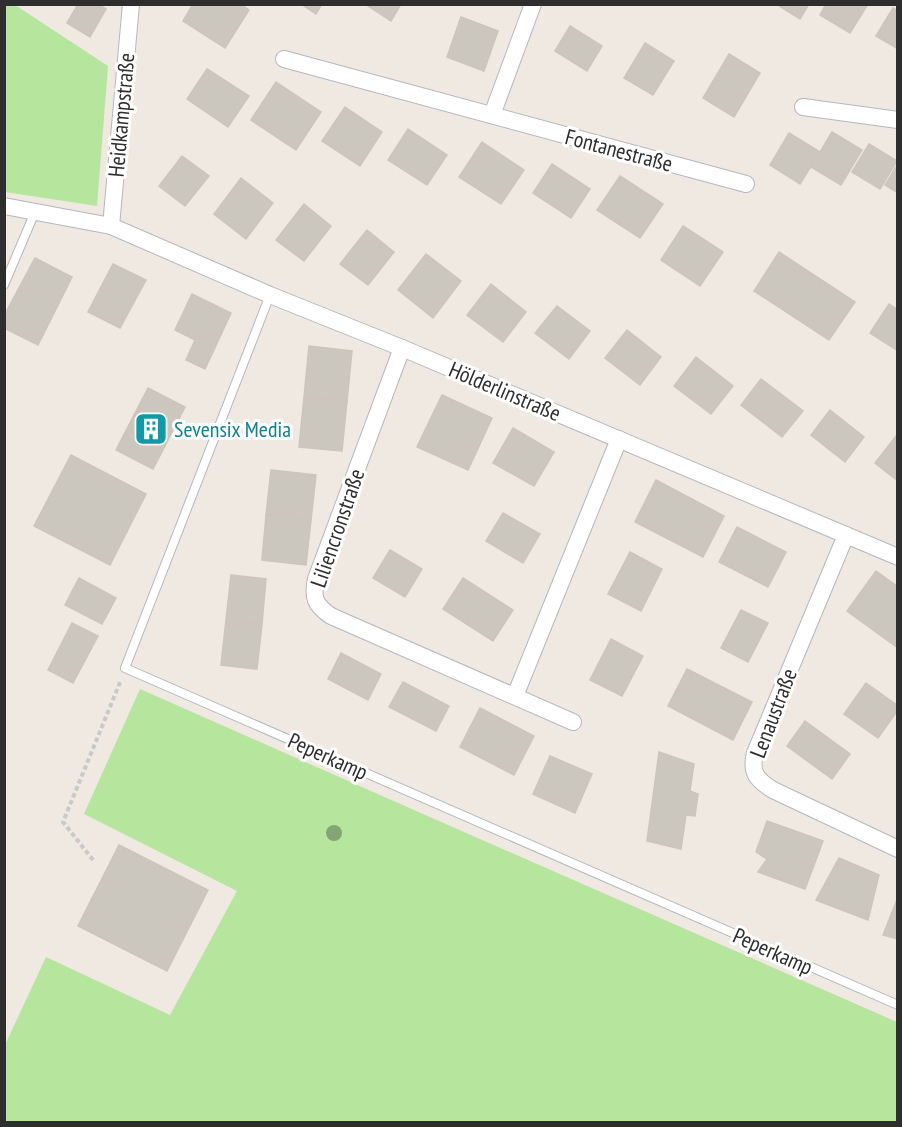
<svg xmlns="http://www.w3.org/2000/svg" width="902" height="1127" font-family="'PT Sans Narrow',sans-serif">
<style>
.green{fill:#b6e59e}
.building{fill:#cbc7bf;stroke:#cbc5ba;stroke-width:1.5}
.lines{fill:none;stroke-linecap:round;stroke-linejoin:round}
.lane-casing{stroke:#b4b7c1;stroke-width:10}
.street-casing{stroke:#b4b7c1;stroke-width:18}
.path{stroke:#c9c9c9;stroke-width:4;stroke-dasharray:4.5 3;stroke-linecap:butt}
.lane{stroke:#fff;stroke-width:8}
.street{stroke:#fff;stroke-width:16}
.tree{fill:#84a574}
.labels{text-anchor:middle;stroke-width:6;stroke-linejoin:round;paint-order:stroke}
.street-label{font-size:22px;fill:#2e2e2e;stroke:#fff}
.culture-label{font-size:22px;fill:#0d838f;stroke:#fff;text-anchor:start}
</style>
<rect width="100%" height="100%" fill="#efe9e1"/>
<!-- green -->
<g class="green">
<polygon points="4,5 15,5 108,66 97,206 5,192"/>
<polygon points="140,689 414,810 897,1022 897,1122 5,1122 5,1045 46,957 170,1015 237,891 84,814"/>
</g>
<!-- building -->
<g class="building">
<polygon points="78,4 98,4 106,9 90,37 67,23"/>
<polygon points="193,4 240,4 249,10 225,48 183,21"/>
<polygon points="301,4 322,4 316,14"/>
<polygon points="365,4 401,4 391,21"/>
<polygon points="776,4 809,4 800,19"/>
<polygon points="826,4 868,4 850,33 820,15"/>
<polygon points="893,8 898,11 898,49 876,36"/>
<polygon points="461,17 498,31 484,71 447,57"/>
<polygon points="570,26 602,46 587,71 555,51"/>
<polygon points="645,43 674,61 653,95 624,78"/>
<polygon points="729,54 760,73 734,117 703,98"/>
<polygon points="207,69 249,96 228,127 187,99"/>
<polygon points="276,82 321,112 296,150 251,120"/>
<polygon points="345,107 382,132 360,166 322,141"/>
<polygon points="408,129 447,155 427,185 388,160"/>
<polygon points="832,132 862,150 841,185 811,167"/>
<polygon points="789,133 820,152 800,184 770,165"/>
<polygon points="482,142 524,170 501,204 459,177"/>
<polygon points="869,144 897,161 880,189 852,172"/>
<polygon points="182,156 209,176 185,206 159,186"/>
<polygon points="552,164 590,189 571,218 533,193"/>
<polygon points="898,164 898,193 885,185"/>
<polygon points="620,176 663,204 640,238 597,210"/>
<polygon points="241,178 273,203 246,239 214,214"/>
<polygon points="304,204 331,226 304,261 276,240"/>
<polygon points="683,226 723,252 700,286 661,260"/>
<polygon points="367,230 394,252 368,285 340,264"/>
<polygon points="779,252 855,302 829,340 754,291"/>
<polygon points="426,254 461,281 433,318 398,290"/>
<polygon points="35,258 72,277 38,345 4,328 4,316"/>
<polygon points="113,264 146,280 120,328 88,312"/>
<polygon points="491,284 526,312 503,342 467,315"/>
<polygon points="192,294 231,313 205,369 186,360 195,340 175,330"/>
<polygon points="889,304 898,310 898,351 870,333"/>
<polygon points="557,306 590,331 569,359 535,333"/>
<polygon points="627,330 661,357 640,385 605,358"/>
<polygon points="309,346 352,351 347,401 304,397"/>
<polygon points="696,357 733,386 711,414 674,386"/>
<polygon points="761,379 803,411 782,437 741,405"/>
<polygon points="148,388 185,407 153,469 116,450"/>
<polygon points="442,395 492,418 468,470 417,447"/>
<polygon points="304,397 347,401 342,451 299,447"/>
<polygon points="830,410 864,437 845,462 811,435"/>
<polygon points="513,428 554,452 534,486 493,463"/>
<polygon points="896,436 898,437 898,481 875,463"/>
<polygon points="71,455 146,494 110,565 34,526"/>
<polygon points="271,470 316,475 311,520 266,515"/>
<polygon points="656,480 724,516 703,557 635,522"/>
<polygon points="503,513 540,534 523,563 486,541"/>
<polygon points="266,515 311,520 306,565 262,560"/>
<polygon points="737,527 786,552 768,587 719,562"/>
<polygon points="390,550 422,569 405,597 373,578"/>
<polygon points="630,552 662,569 641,611 608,594"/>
<polygon points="876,571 898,587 898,648 847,611"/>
<polygon points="231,575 266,579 262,624 226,620"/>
<polygon points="79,578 116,598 102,624 65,605"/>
<polygon points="463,578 513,610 493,641 443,609"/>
<polygon points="741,610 768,623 748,662 721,648"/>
<polygon points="226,620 262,624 257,669 221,665"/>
<polygon points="72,623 98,636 73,683 48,670"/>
<polygon points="611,639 643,656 622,696 590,680"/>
<polygon points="341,653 381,674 368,700 328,679"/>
<polygon points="687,669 752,702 733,740 668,706"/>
<polygon points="403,682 449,706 436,731 389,707"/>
<polygon points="866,683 898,706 898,710 878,738 844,714"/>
<polygon points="480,708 534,736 514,775 460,747"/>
<polygon points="805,721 850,754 832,779 787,746"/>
<polygon points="659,752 694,764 690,791 698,794 695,816 686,815 681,849 647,841"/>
<polygon points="550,756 592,774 575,813 533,794"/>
<polygon points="767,821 823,841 805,889 758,872 767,859 756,852"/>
<polygon points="119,845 208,890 167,971 78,926"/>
<polygon points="839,858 879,875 868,920 816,900"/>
<polygon points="898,897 898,939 883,935"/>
</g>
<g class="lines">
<!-- lane casing -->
<g class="lane-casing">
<g id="lane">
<polyline points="4,285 35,212"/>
<polyline points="270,295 125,668 898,1005"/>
</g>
</g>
<!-- street casing -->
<g class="street-casing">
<g id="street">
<polyline points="284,59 746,184"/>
<polyline points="803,107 898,120"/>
<polyline points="492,115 533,4"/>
<polyline points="4,206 111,226 270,295 402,348 898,557"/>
<polyline points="111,226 131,4"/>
<path d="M402 348 316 579C312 598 315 605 331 616L573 722"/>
<path d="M846 535 755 753C750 773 757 780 773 790L898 849"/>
<polyline points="515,696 619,439"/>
</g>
</g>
<!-- path -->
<polyline class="path" points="93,860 63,822 121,680"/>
<!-- lane -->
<use href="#lane" class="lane"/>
<!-- street -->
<use href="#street" class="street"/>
</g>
<!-- trees -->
<circle class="tree" cx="334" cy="833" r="8"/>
<!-- icons -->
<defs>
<g id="building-square" transform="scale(1.725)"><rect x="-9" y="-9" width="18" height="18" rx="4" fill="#0f9aa8" stroke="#fff"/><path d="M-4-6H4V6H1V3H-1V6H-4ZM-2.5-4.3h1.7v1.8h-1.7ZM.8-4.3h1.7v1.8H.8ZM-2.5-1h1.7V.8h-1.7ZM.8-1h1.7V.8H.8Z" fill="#fff"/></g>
</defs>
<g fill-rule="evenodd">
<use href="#building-square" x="151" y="429"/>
</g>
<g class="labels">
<!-- street labels -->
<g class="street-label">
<text transform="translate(121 115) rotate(-85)" y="8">Heidkampstraße</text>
<text transform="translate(619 150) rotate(15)" y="8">Fontanestraße</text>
<text transform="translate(505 391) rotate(23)" y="8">Hölderlinstraße</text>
<text transform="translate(337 528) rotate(-71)" y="8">Liliencronstraße</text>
<text transform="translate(773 713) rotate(-69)" y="8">Lenaustraße</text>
<text transform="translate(328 756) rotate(24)" y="8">Peperkamp</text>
<text transform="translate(773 951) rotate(24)" y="8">Peperkamp</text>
</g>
<!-- culture labels -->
<g class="culture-label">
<text x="174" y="437">Sevensix Media</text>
</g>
</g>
<!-- border -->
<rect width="902" height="1127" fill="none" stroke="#2e2e2e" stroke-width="12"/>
</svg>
